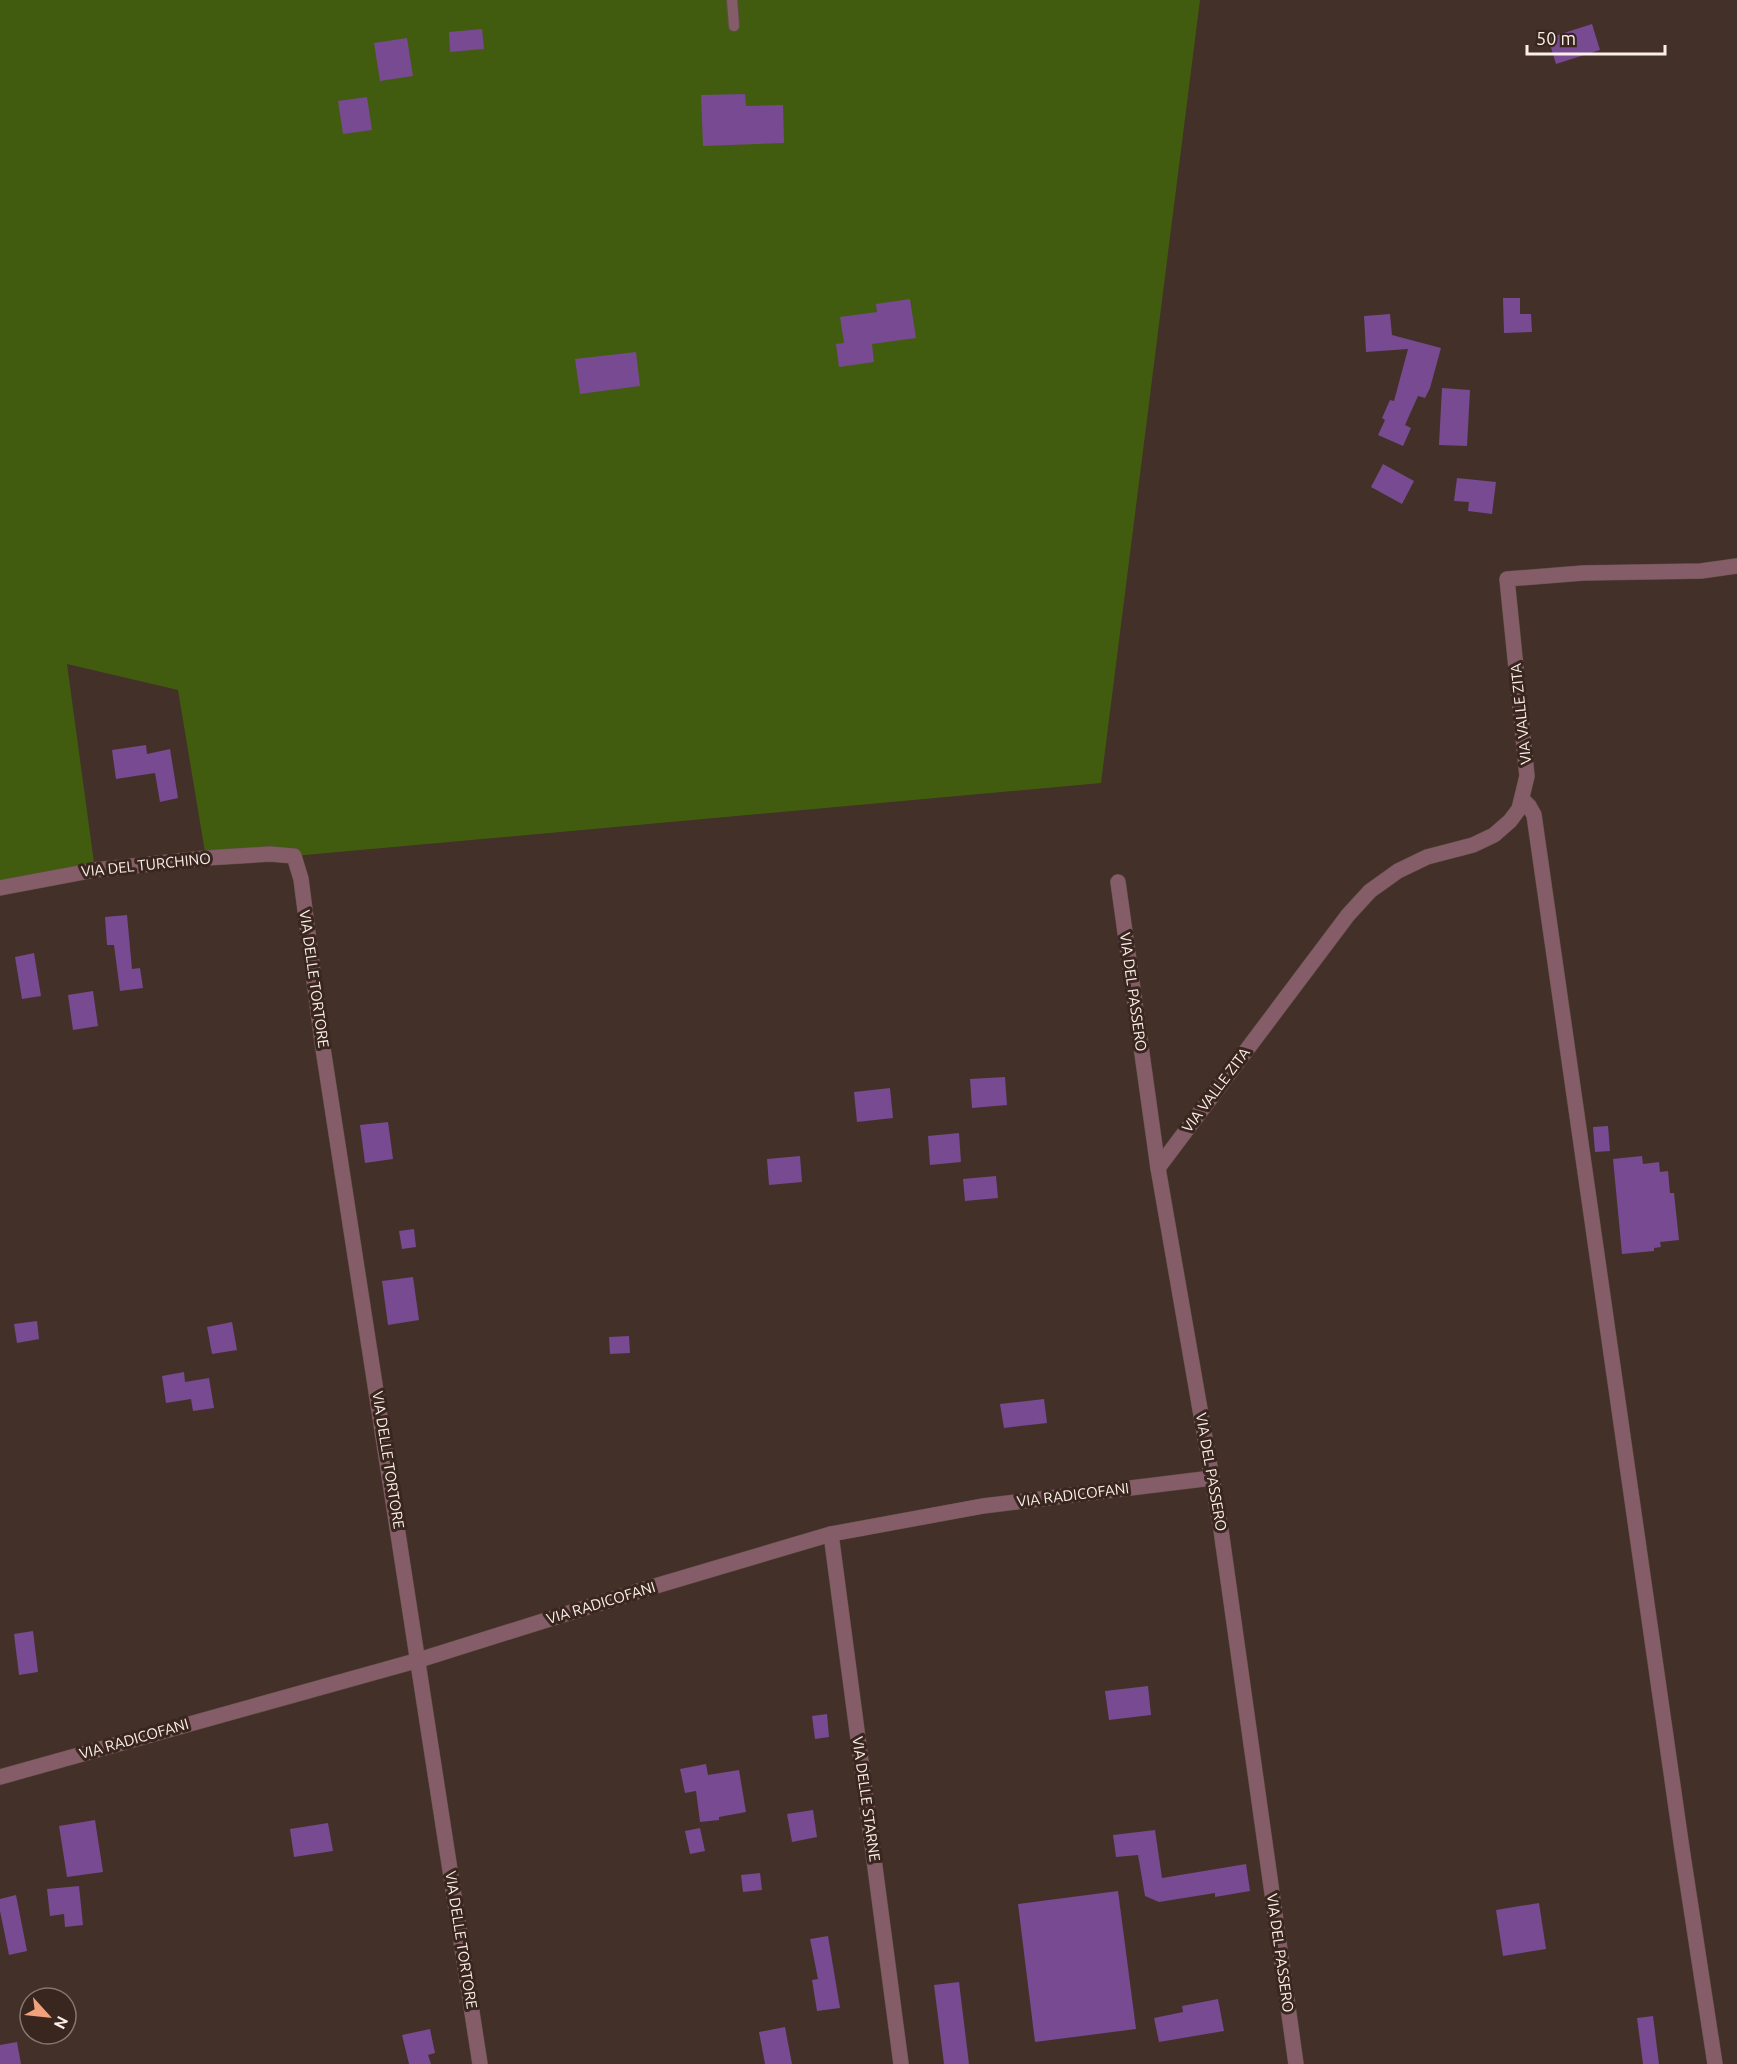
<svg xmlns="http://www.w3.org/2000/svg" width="1737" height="2064" font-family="Ubuntu,sans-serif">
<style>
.green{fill:#415c0f}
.building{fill:#774a91}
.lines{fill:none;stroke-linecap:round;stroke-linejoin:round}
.service-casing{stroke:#614f47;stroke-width:12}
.minor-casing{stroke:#614f47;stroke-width:16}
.service{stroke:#855d68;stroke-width:10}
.minor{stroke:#855d68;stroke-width:15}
.labels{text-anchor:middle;stroke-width:6;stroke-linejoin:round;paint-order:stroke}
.street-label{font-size:15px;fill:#fcefea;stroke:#38261f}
</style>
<rect width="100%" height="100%" fill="#433028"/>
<!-- green -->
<polygon class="green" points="0,0 1200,0 1101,783 294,856 206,858 178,690 67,664 95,870 0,889"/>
<!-- building -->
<g class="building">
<polygon points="1592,24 1600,50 1556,64 1548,38"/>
<polygon points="482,29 484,49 450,52 449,32"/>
<polygon points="407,38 413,76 380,81 374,43"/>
<polygon points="745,94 746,106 783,105 784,143 703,146 701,95"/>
<polygon points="367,97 372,130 343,134 338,101"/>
<polygon points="1503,298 1520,298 1520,314 1531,314 1532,332 1504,333"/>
<polygon points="910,299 916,338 872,344 874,362 839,367 836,344 844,343 840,317 877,312 876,304"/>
<polygon points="1390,314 1392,335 1441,348 1430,388 1425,398 1418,396 1405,425 1411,428 1403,446 1378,435 1385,420 1382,418 1390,400 1394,401 1408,349 1366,352 1364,316"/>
<polygon points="636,352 640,386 580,394 575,359"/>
<polygon points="1442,388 1470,390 1467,446 1439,445"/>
<polygon points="1383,464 1414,481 1402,504 1371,487"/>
<polygon points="1457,478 1496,482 1492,514 1468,511 1469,502 1454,501"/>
<polygon points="146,745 147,754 170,749 178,798 160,802 155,773 116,779 112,750"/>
<polygon points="127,915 132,969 140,968 143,988 120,991 114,945 107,945 105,917"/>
<polygon points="34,953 41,996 22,999 15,957"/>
<polygon points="93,991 98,1026 73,1030 68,995"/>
<polygon points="1005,1077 1007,1105 972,1108 970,1079"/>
<polygon points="890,1088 893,1118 857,1122 854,1092"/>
<polygon points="388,1122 393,1159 365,1163 360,1125"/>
<polygon points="1608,1126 1610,1151 1595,1152 1593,1127"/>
<polygon points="959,1133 961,1162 930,1165 928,1136"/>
<polygon points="800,1156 802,1182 769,1185 767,1159"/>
<polygon points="1642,1156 1643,1164 1659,1162 1660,1172 1668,1171 1670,1193 1674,1193 1679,1240 1660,1242 1661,1247 1654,1248 1654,1251 1622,1254 1613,1159"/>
<polygon points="996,1176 998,1198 965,1201 963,1179"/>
<polygon points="414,1229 416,1247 402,1249 399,1231"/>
<polygon points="413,1277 419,1320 388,1325 382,1281"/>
<polygon points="37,1321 39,1339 17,1343 14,1324"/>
<polygon points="232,1322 237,1350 212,1354 207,1327"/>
<polygon points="629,1336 630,1353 610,1354 609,1337"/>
<polygon points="184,1372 185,1382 209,1378 214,1408 193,1411 191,1399 166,1403 162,1376"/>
<polygon points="1044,1399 1047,1423 1004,1428 1000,1404"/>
<polygon points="33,1631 38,1672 19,1675 14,1634"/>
<polygon points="1148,1686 1151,1715 1109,1720 1105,1691"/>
<polygon points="827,1714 829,1737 815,1739 812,1716"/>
<polygon points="706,1764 708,1775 739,1770 746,1812 719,1817 719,1820 700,1822 696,1791 685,1793 680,1769"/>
<polygon points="813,1810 817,1837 792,1842 787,1814"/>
<polygon points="95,1820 103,1872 67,1877 59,1826"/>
<polygon points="328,1823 333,1851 294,1857 290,1829"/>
<polygon points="700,1828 705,1851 690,1854 685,1831"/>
<polygon points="1155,1830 1162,1878 1246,1864 1250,1891 1215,1897 1215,1893 1159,1902 1145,1896 1138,1855 1116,1857 1113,1835"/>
<polygon points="760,1873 762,1890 743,1892 741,1875"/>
<polygon points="79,1886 83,1925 65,1927 64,1914 50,1916 47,1889"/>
<polygon points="1118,1891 1136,2029 1035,2042 1018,1904"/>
<polygon points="16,1895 27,1951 9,1955 0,1911 0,1899"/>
<polygon points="1539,1903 1546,1949 1503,1956 1496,1910"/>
<polygon points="828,1936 840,2008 817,2011 812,1980 818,1979 810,1939"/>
<polygon points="959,1982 969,2064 944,2064 934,1985"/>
<polygon points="1218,1999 1224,2031 1159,2042 1154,2018 1183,2012 1182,2006"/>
<polygon points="1653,2016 1659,2064 1643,2064 1637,2018"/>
<polygon points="785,2027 792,2064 765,2064 759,2032"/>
<polygon points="430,2029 435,2053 428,2055 431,2064 409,2064 402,2035"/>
<polygon points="17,2042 21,2064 0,2064 0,2045"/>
</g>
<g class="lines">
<!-- service casing -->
<g class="service-casing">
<polyline id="service" points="732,0 734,26"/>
</g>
<!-- minor casing -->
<g class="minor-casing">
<g id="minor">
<polyline points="1523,800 1529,806 1534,815 1682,1849 1715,2064"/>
<polyline points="1118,882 1158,1168 1221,1530 1296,2064"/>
<polyline points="0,888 95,870 206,858 270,854 294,856 301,879 322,1042 480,2064"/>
<polyline points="1158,1168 1348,915 1370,891 1398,871 1427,857 1473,845 1494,835 1510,821 1519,809 1527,776 1507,579 1583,573 1701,571 1737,566"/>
<polyline points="831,1534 901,2064"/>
<polyline points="0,1777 419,1660 642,1590 831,1534 983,1506 1212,1478"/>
</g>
</g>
<!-- service -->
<use href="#service" class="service"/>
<!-- minor -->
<use href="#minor" class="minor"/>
</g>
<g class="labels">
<!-- street labels -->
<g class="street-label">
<text transform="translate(1521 714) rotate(-96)" y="5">VIA VALLE ZITA</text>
<text transform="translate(146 865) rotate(-6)" y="5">VIA DEL TURCHINO</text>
<text transform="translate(314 979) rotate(82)" y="5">VIA DELLE TORTORE</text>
<text transform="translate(1133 992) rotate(82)" y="5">VIA DEL PASSERO</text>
<text transform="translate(1216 1090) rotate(-53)" y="5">VIA VALLE ZITA</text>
<text transform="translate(388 1460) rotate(81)" y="5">VIA DELLE TORTORE</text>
<text transform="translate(1211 1472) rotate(80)" y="5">VIA DEL PASSERO</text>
<text transform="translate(1073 1495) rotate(-7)" y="5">VIA RADICOFANI</text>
<text transform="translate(601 1603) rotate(-17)" y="5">VIA RADICOFANI</text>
<text transform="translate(134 1739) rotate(-16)" y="5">VIA RADICOFANI</text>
<text transform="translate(866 1799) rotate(82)" y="5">VIA DELLE STARNE</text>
<text transform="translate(461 1940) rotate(81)" y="5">VIA DELLE TORTORE</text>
<text transform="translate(1280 1953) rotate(82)" y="5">VIA DEL PASSERO</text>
</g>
</g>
<!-- north arrow -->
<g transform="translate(48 2016) rotate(117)"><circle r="28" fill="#38261f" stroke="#867670" stroke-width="1.5"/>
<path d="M0-4.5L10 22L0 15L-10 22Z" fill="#f1a17c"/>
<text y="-9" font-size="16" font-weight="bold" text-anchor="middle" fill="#fcefea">N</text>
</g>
<!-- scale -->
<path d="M1527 45v9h138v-9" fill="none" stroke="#fcefea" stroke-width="3"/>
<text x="1536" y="45" font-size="18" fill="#fcefea" stroke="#38261f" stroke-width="4.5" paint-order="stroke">50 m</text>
</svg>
